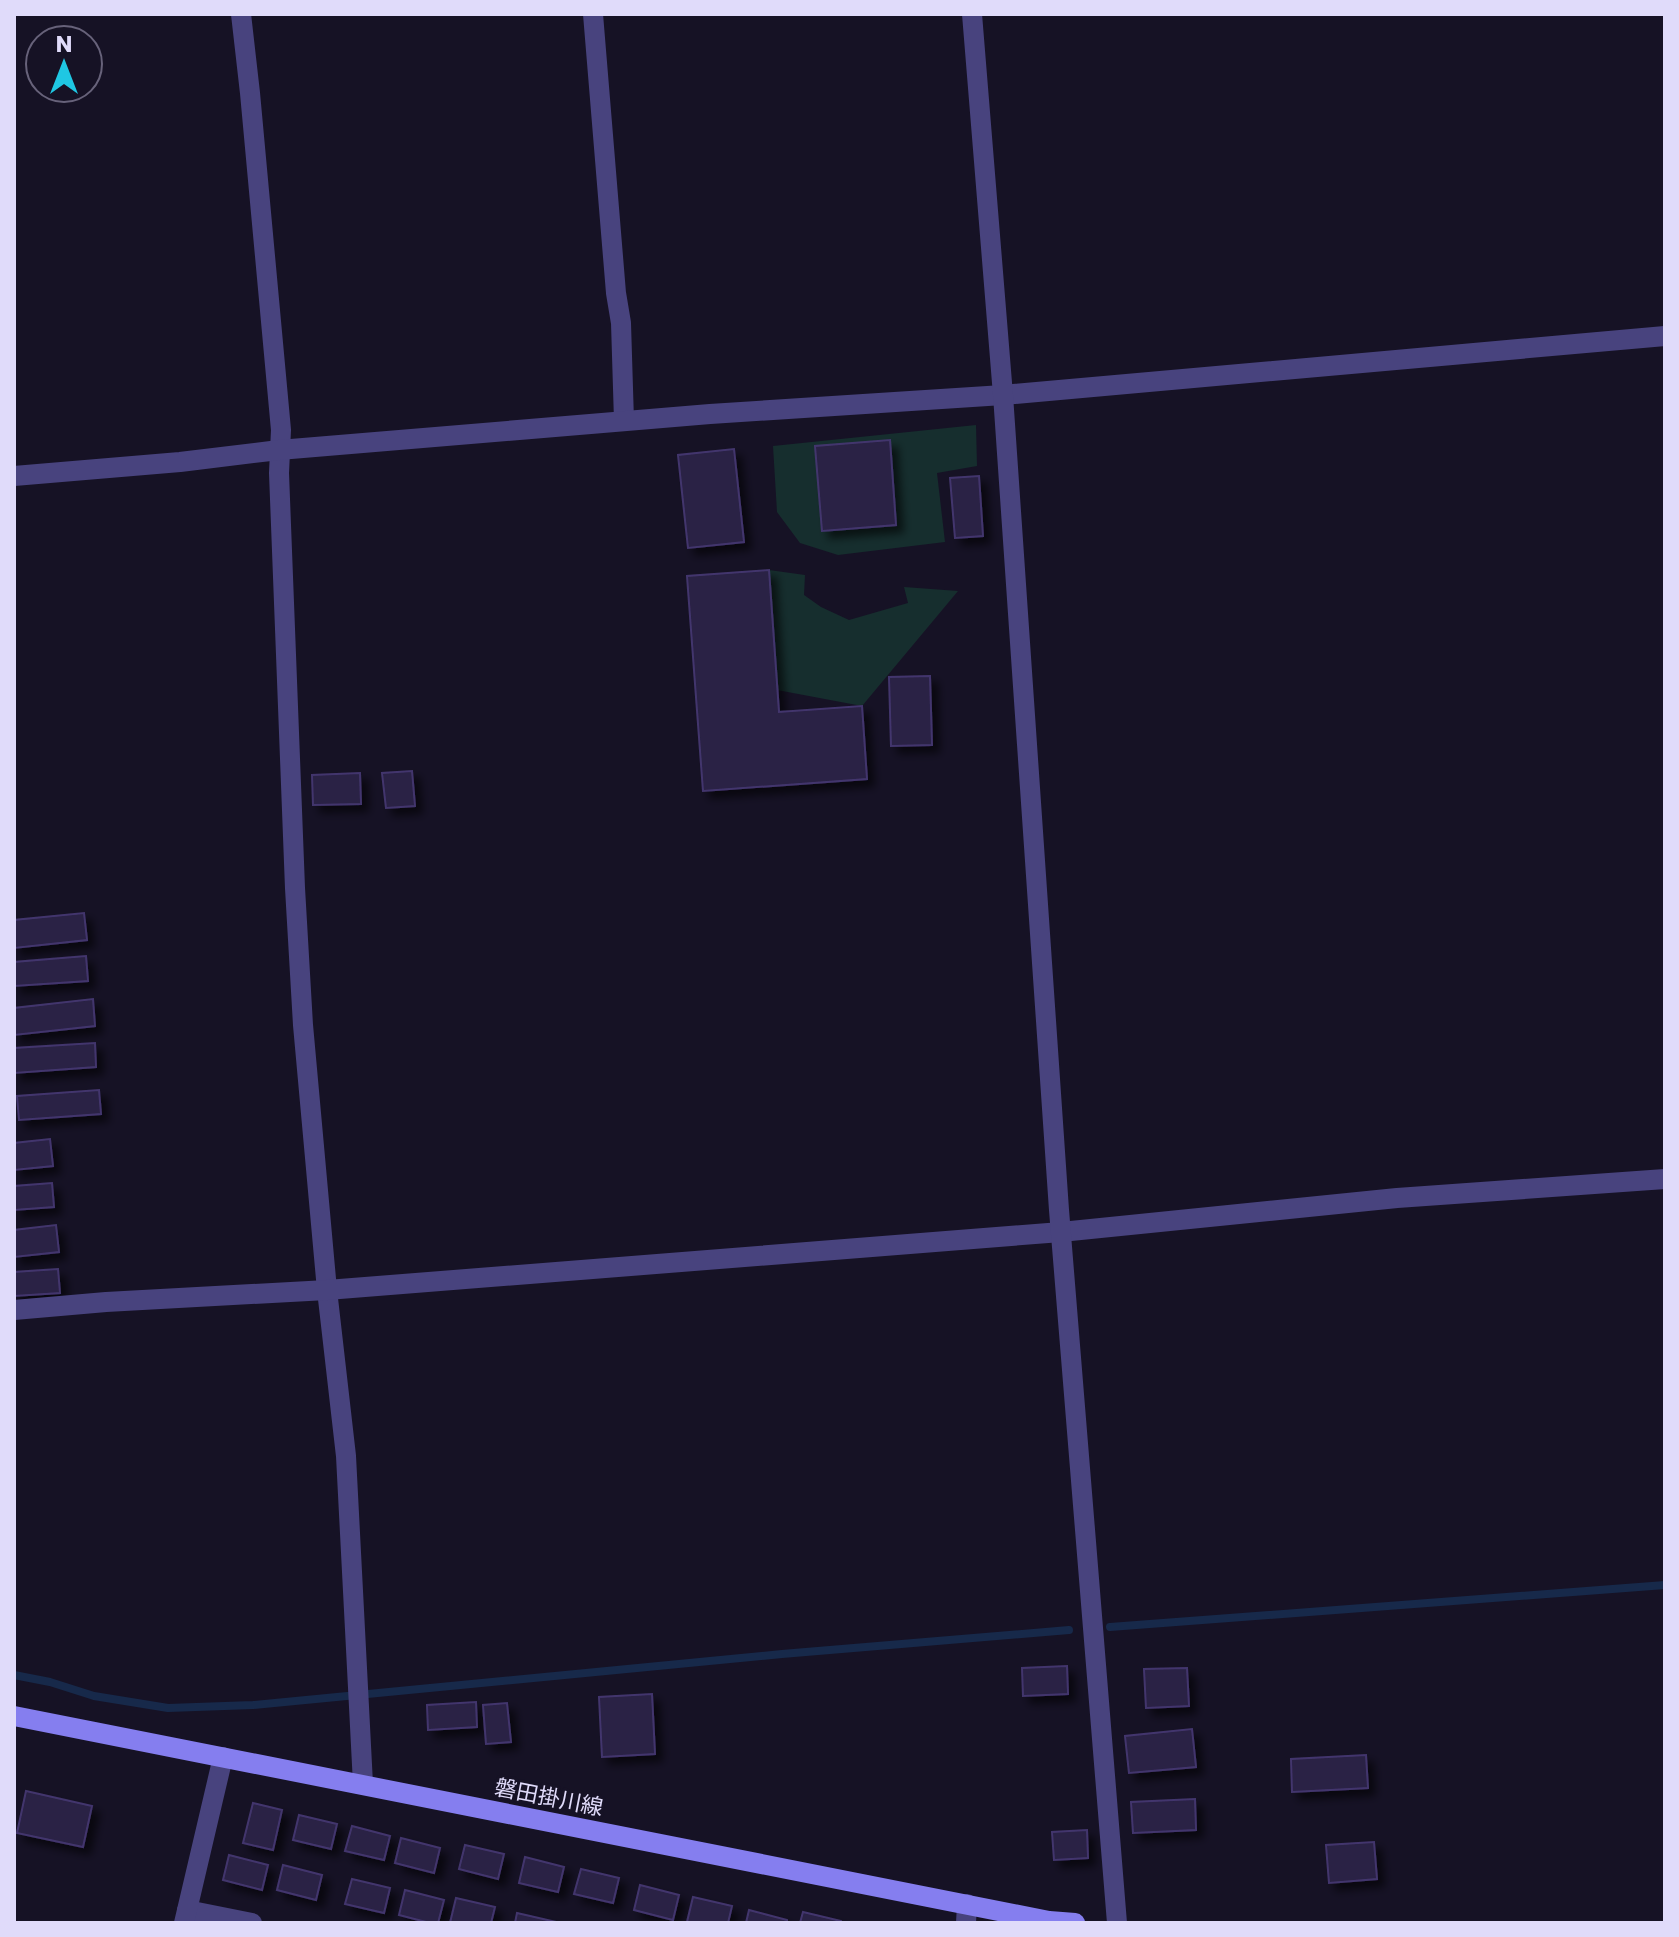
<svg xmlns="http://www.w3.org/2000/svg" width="1679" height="1937" font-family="Poppins,'Noto Sans JP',sans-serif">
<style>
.green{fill:#162e2e}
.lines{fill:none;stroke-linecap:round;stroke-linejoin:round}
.stream{stroke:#17294a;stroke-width:8}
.building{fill:#292144;stroke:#43366d;stroke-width:2;filter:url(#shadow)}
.minor{stroke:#48437e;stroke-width:20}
.tertiary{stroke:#48437e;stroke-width:20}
.secondary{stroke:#857eef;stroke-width:20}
.labels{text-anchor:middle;stroke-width:6;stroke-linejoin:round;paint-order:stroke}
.street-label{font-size:22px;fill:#e0dbfa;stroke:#161225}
</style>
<defs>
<filter id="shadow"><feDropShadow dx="7" dy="7" stdDeviation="4" flood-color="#0009"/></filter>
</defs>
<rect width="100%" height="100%" fill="#161225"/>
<!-- green -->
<g class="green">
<polygon points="976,425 977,466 937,473 945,542 838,555 800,543 777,512 773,446"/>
<polygon points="769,570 805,575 804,595 821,607 849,620 908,603 904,587 958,591 862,706 777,690"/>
</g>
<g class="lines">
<!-- stream -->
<g class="stream">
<polyline points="1110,1627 1665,1585"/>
<polyline points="14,1675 50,1682 94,1696 168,1708 253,1705 782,1654 1069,1630"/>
</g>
</g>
<!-- building -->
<g class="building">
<polygon points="890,440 896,525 822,531 815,446"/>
<polygon points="734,449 744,542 688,548 678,455"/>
<polygon points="979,476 983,536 955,538 950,478"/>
<polygon points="769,570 779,712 862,706 867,779 703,791 687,576"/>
<polygon points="930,676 932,745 891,746 889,677"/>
<polygon points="412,771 415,806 386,808 382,773"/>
<polygon points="360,773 361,804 313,805 312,775"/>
<polygon points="84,913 87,940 14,948 14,920"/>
<polygon points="86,956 88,981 14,986 14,962"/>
<polygon points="93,999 95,1026 14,1035 14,1008"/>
<polygon points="95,1043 96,1067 14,1073 14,1048"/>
<polygon points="99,1090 101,1114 19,1120 17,1096"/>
<polygon points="50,1139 53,1166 14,1170 14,1143"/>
<polygon points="52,1183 54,1207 14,1210 14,1186"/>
<polygon points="56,1225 59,1252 14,1257 14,1230"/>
<polygon points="58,1269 60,1293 14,1296 14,1272"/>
<polygon points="1067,1666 1068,1694 1023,1696 1022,1668"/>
<polygon points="1187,1668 1189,1706 1146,1708 1144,1669"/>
<polygon points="652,1694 655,1754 602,1757 599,1697"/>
<polygon points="476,1702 477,1727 428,1730 427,1705"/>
<polygon points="507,1703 511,1742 486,1744 483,1705"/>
<polygon points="1192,1729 1196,1767 1129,1773 1125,1736"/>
<polygon points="1366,1755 1368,1788 1292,1792 1291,1759"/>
<polygon points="26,1791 92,1806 83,1847 17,1833"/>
<polygon points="1195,1799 1196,1830 1133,1833 1131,1802"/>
<polygon points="253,1803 282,1810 273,1850 243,1843"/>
<polygon points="299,1815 337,1824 331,1849 293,1840"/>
<polygon points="352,1826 390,1836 384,1860 345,1851"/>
<polygon points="1087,1830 1088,1858 1054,1860 1052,1832"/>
<polygon points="401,1838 440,1848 434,1873 395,1863"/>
<polygon points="1374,1842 1377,1879 1329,1883 1326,1845"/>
<polygon points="465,1845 504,1854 498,1879 459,1869"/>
<polygon points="229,1855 268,1865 262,1890 223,1880"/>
<polygon points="525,1857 564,1867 558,1892 519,1883"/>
<polygon points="283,1865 322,1875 316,1900 277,1890"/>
<polygon points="581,1869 619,1878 613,1903 574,1894"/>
<polygon points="352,1879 390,1888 384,1913 345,1904"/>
<polygon points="640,1885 679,1895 673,1920 634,1910"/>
<polygon points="405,1890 444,1900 438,1923 430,1923 399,1915"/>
<polygon points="693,1897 732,1906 728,1923 687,1922"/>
<polygon points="456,1898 495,1907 491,1923 450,1923"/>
<polygon points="749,1910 787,1920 787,1923 746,1923"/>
<polygon points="803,1912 841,1921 841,1923 800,1923"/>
<polygon points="517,1913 556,1922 515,1923"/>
</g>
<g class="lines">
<!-- minor -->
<g class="minor">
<polyline points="241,14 250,93 281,430 279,473 295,888 303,1025 327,1290 346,1456 363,1784"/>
<polyline points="593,14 616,293 621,323 624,421"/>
<polyline points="14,476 180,462 279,450 710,414 1003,395 1665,336"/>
<polyline points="14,1310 106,1302 327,1290 1061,1232 1397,1198 1665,1179"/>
<polyline points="187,1910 252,1923"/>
<polyline points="966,1923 967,1904"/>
</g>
<!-- tertiary -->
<g class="tertiary">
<polyline points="972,14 1003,395 1059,1210 1117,1923"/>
<polyline points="184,1923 223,1757"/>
</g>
<!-- secondary -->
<polyline class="secondary" points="14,1716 1049,1921 1075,1923"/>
</g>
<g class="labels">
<!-- street labels -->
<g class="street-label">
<text transform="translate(549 1797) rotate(11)" y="8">磐田掛川線</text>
</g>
</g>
<!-- border -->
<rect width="1679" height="1937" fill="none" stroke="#e0dbfa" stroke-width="32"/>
<!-- north arrow -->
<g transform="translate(64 64)"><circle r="38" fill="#161225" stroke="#67627a" stroke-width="2"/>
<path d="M0-6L14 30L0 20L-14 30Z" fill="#1fc7e3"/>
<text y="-12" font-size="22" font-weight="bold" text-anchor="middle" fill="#e0dbfa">N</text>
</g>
</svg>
